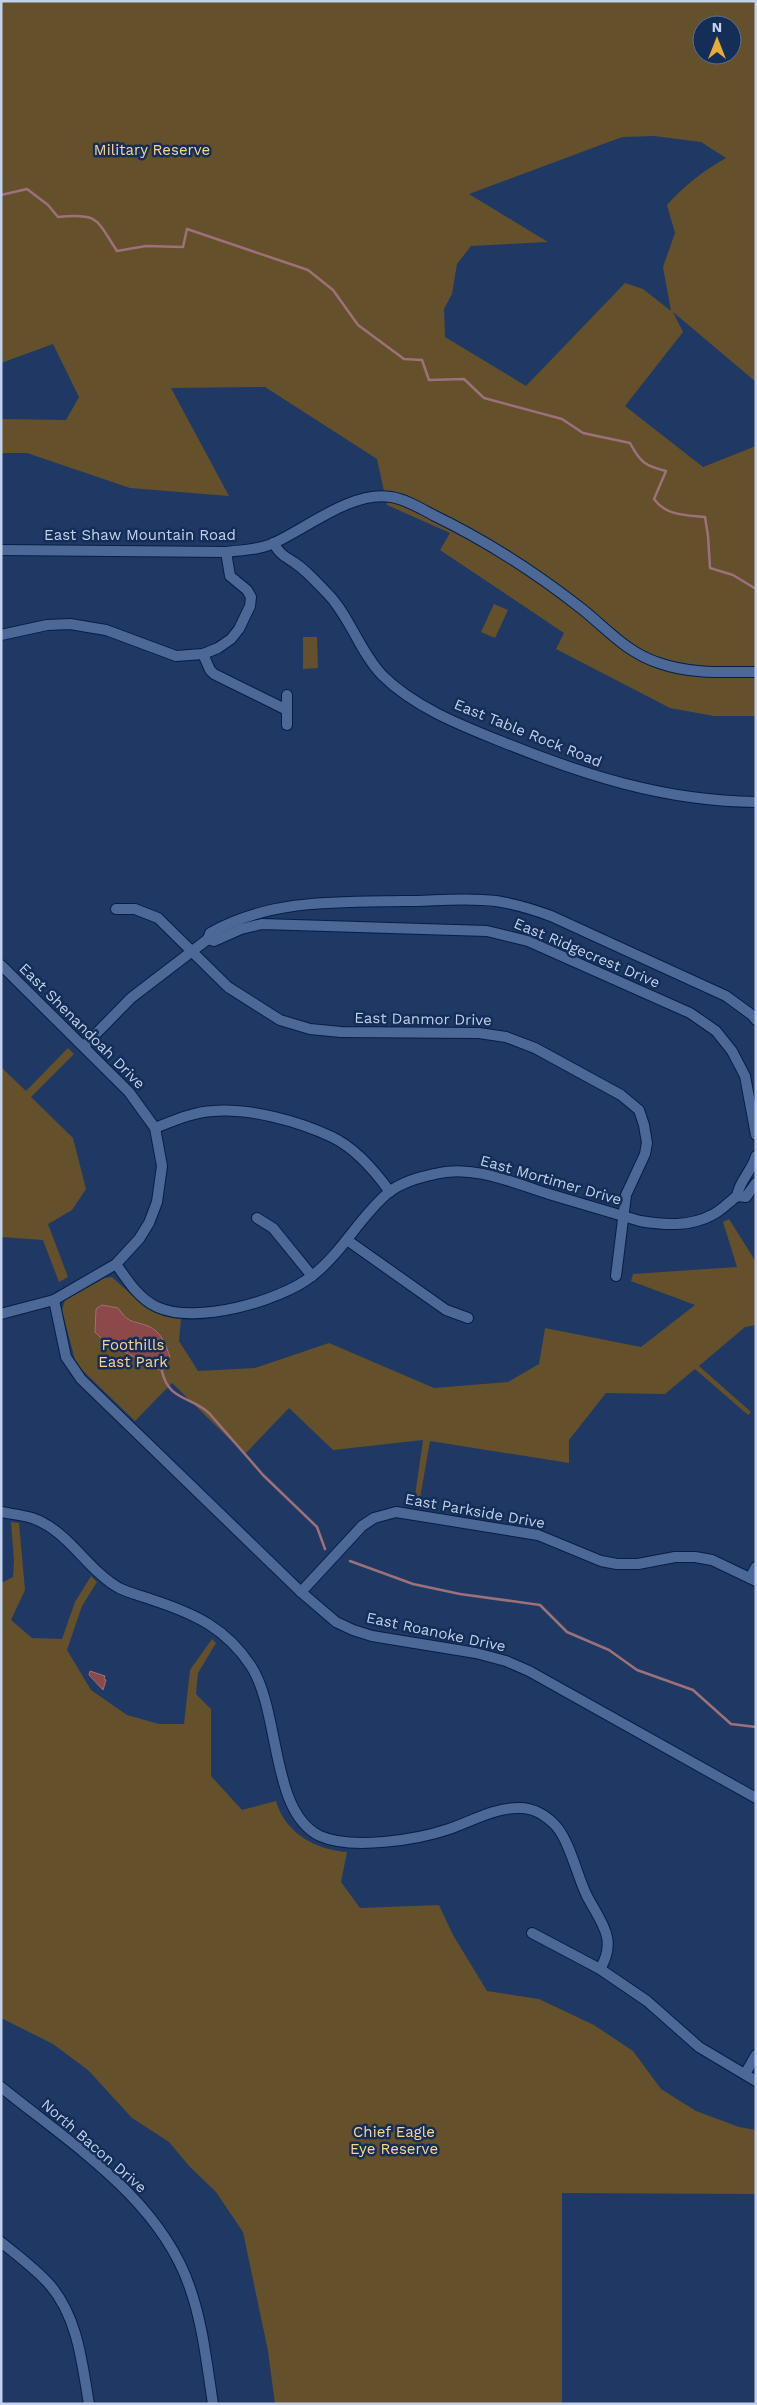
<svg xmlns="http://www.w3.org/2000/svg" width="757" height="2405" font-family="'Work Sans',sans-serif">
<style>
.green{fill:#64502b;fill-rule:evenodd}
.water{fill:#8d4849;stroke:#9d717a}
.lines{fill:none;stroke-linecap:round;stroke-linejoin:round}
.stream{stroke:#9d717a;stroke-width:2.5}
.minor-casing{stroke:#061e47;stroke-width:12}
.minor{stroke:#4c6897;stroke-width:10}
.labels{text-anchor:middle;stroke-width:5;stroke-linejoin:round;paint-order:stroke}
.park-label{font-size:15px;fill:#fed58f;stroke:#152e58}
.street-label{font-size:15px;fill:#c2d2ed;stroke:#152e58}
</style>
<rect width="100%" height="100%" fill="#1f3964"/>
<!-- green -->
<g class="green">
<path d="M1 1H756V382L673 312 683 332 625 406 703 467 756 446V716H714L670 708 556 649 564 633 440 550 450 533 387 505 377 459 265 387 171 388 229 496 130 488 27 453H1V419L66 420 79 397 53 344 1 363ZM702 25H732V55H702ZM654 136 701 142 726 158C703 171 685 185 667 205L675 233 663 267 671 311 643 289 625 283 526 386 445 337 444 309 452 294 457 264 471 246 548 242 469 194 614 140 623 137Z"/>
<polygon points="494,604 508,610 495,638 481,632"/>
<polygon points="303,637 317,637 318,668 303,669"/>
<polygon points="68,1048 74,1054 31,1097 73,1138 86,1189 72,1210 48,1224 68,1277 59,1282 43,1240 1,1237 1,1067 26,1091"/>
<polygon points="729,1219 756,1262 756,1325 745,1327 699,1366 751,1412 748,1415 695,1369 665,1394 606,1393 569,1440 569,1463 430,1441 419,1504 414,1503 423,1440 333,1450 289,1408 245,1454 172,1383 135,1421 82,1370 75,1360 62,1310 65,1300 105,1278 112,1277 145,1307 166,1316 181,1319 179,1341 198,1371 255,1368 329,1343 434,1388 508,1382 539,1364 545,1328 641,1347 695,1305 631,1281 633,1274 737,1267 723,1222"/>
<path d="M11 1522 19 1523 25 1590 11 1620 32 1638 62 1639 75 1602 91 1576 97 1582 82 1606 67 1650 91 1690 127 1715 159 1724H184L190 1670 212 1639 216 1643 198 1673 196 1694 211 1709V1776L242 1810 276 1801C285 1833 316 1850 347 1852L341 1882 360 1908 439 1905 453 1935 487 1991 539 1999 594 2025 633 2051 661 2089 696 2111 739 2127 756 2130V2194L562 2193V2404H275L268 2351 243 2232 216 2192 190 2167 169 2142 132 2118 88 2070 53 2044 1 2018V1583L13 1577 14 1561Z"/>
</g>
<!-- water -->
<g class="water">
<path d="M102 1305 118 1308C129 1324 132 1320 148 1326 161 1331 166 1345 170 1357L162 1371 105 1342 95 1332 96 1309Z"/>
<polygon points="90,1671 105,1676 104,1679 106,1680 103,1690 89,1675"/>
</g>
<g class="lines">
<!-- stream -->
<g class="stream">
<path d="M1 195 27 189 48 205 58 217C99 213 96 219 117 251L146 246 183 247 187 229 308 270 333 290 358 325 404 359 422 360 429 380 464 379 484 398 562 419 583 433 630 443C640 462 645 466 666 471L654 499C666 516 686 515 705 517L708 536 710 568 733 575 756 589"/>
<path d="M162 1371C168 1400 190 1396 209 1413L263 1475 317 1527 325 1549"/>
<polyline points="350,1561 413,1584 460,1594 540,1605 567,1632 609,1650 637,1670 693,1690 731,1724 756,1727"/>
</g>
<!-- minor casing -->
<g class="minor-casing">
<g id="minor">
<path d="M273 543C282 556 283 555 295 563 307 571 318 584 328 594 350 617 360 652 382 675 414 707 460 725 500 741 584 775 664 801 756 802"/>
<path d="M1 550 226 552C242 550 259 550 274 543 307 528 353 490 391 497 405 499 420 508 433 515 485 540 536 573 582 609 607 629 627 653 659 663 690 674 723 672 756 672"/>
<polyline points="1,635 47,625 70,624 106,630 176,656 203,654 218,648 231,639 239,629 250,606 251,597 247,590 230,576 226,552"/>
<polyline points="203,654 210,670 214,674 287,710"/>
<polyline points="287,725 287,695"/>
<polyline points="116,909 135,909 158,918 228,987 280,1020 310,1029 341,1032 479,1033 506,1037 535,1048 621,1095 639,1110 644,1125 647,1143 645,1154 626,1195 616,1276"/>
<polyline points="208,939 214,941 241,929 262,924 487,931 528,941 690,1013 716,1031 732,1051 745,1076 756,1135"/>
<polyline points="1,965 129,1092 155,1128 162,1166 157,1202 149,1223 139,1239 116,1264 54,1300 1,1314"/>
<path d="M84 1046 131 998 208 939 210 933C270 899 337 902 404 901 433 901 466 897 496 901 515 904 532 909 551 916L726 996 752 1015 756 1020"/>
<path d="M155 1128C173 1121 193 1112 213 1111 250 1108 298 1121 332 1137 355 1148 375 1171 390 1192"/>
<path d="M756 1156C752 1171 739 1181 737 1196L746 1197 756 1183"/>
<polyline points="257,1218 273,1228 312,1276"/>
<polyline points="347,1240 446,1310 468,1318"/>
<path d="M116 1264C127 1280 139 1299 157 1307 196 1325 280 1301 312 1276 342 1253 360 1216 389 1192 401 1183 420 1177 435 1174 472 1164 514 1183 549 1194 579 1203 610 1212 640 1221 664 1225 690 1227 712 1215 721 1211 729 1202 737 1196"/>
<polyline points="54,1300 66,1357 81,1379 301,1592 336,1622 353,1630 372,1636 476,1653 506,1661 529,1671 756,1798"/>
<path d="M1 1512C11 1514 22 1515 32 1518 68 1530 87 1570 119 1588 129 1593 142 1596 153 1600 195 1614 226 1628 251 1666 281 1713 270 1812 320 1836 351 1850 417 1840 449 1829 470 1822 494 1808 517 1808 532 1807 546 1815 556 1826 570 1842 577 1876 587 1896 601 1923 618 1939 600 1969"/>
<polyline points="750,1578 756,1567"/>
<polyline points="301,1592 362,1526 374,1518 396,1512 538,1535 601,1561 617,1564 638,1564 675,1557 695,1557 712,1560 756,1581"/>
<polyline points="532,1933 600,1969 647,2001 699,2047 756,2081"/>
<polyline points="745,2074 756,2055"/>
<path d="M1 2087C71 2144 160 2199 190 2288 203 2325 207 2366 213 2404"/>
<path d="M1 2242C18 2256 36 2269 50 2285 78 2318 82 2363 89 2404"/>
</g>
</g>
<!-- minor -->
<use href="#minor" class="minor"/>
</g>
<g class="labels">
<!-- park labels -->
<g class="park-label">
<text x="152" y="155">Military Reserve</text>
<text x="133" y="1350">Foothills<tspan x="133" dy="17">East Park</tspan></text>
<text x="394" y="2137">Chief Eagle<tspan x="394" dy="17">Eye Reserve</tspan></text>
</g>
<!-- street labels -->
<g class="street-label">
<text x="140" y="540">East Shaw Mountain Road</text>
<text transform="translate(528 733) rotate(22)" y="5">East Table Rock Road</text>
<text transform="translate(587 953) rotate(23)" y="5">East Ridgecrest Drive</text>
<text transform="translate(423 1019) rotate(1)" y="5">East Danmor Drive</text>
<text transform="translate(82 1026) rotate(45)" y="5">East Shenandoah Drive</text>
<text transform="translate(551 1180) rotate(16)" y="5">East Mortimer Drive</text>
<text transform="translate(475 1511) rotate(10)" y="5">East Parkside Drive</text>
<text transform="translate(436 1632) rotate(12)" y="5">East Roanoke Drive</text>
<text transform="translate(94 2146) rotate(41)" y="5">North Bacon Drive</text>
</g>
</g>
<!-- border -->
<rect width="757" height="2405" fill="none" stroke="#c2d2ed" stroke-width="5"/>
<!-- north arrow -->
<g transform="translate(717 40)"><circle r="24" fill="#152e58" stroke="#5a7094"/>
<path d="M0-4L9 19L0 12L-9 19Z" fill="#e7ac36"/>
<text y="-8" font-size="14" font-weight="bold" text-anchor="middle" fill="#c2d2ed">N</text>
</g>
</svg>
